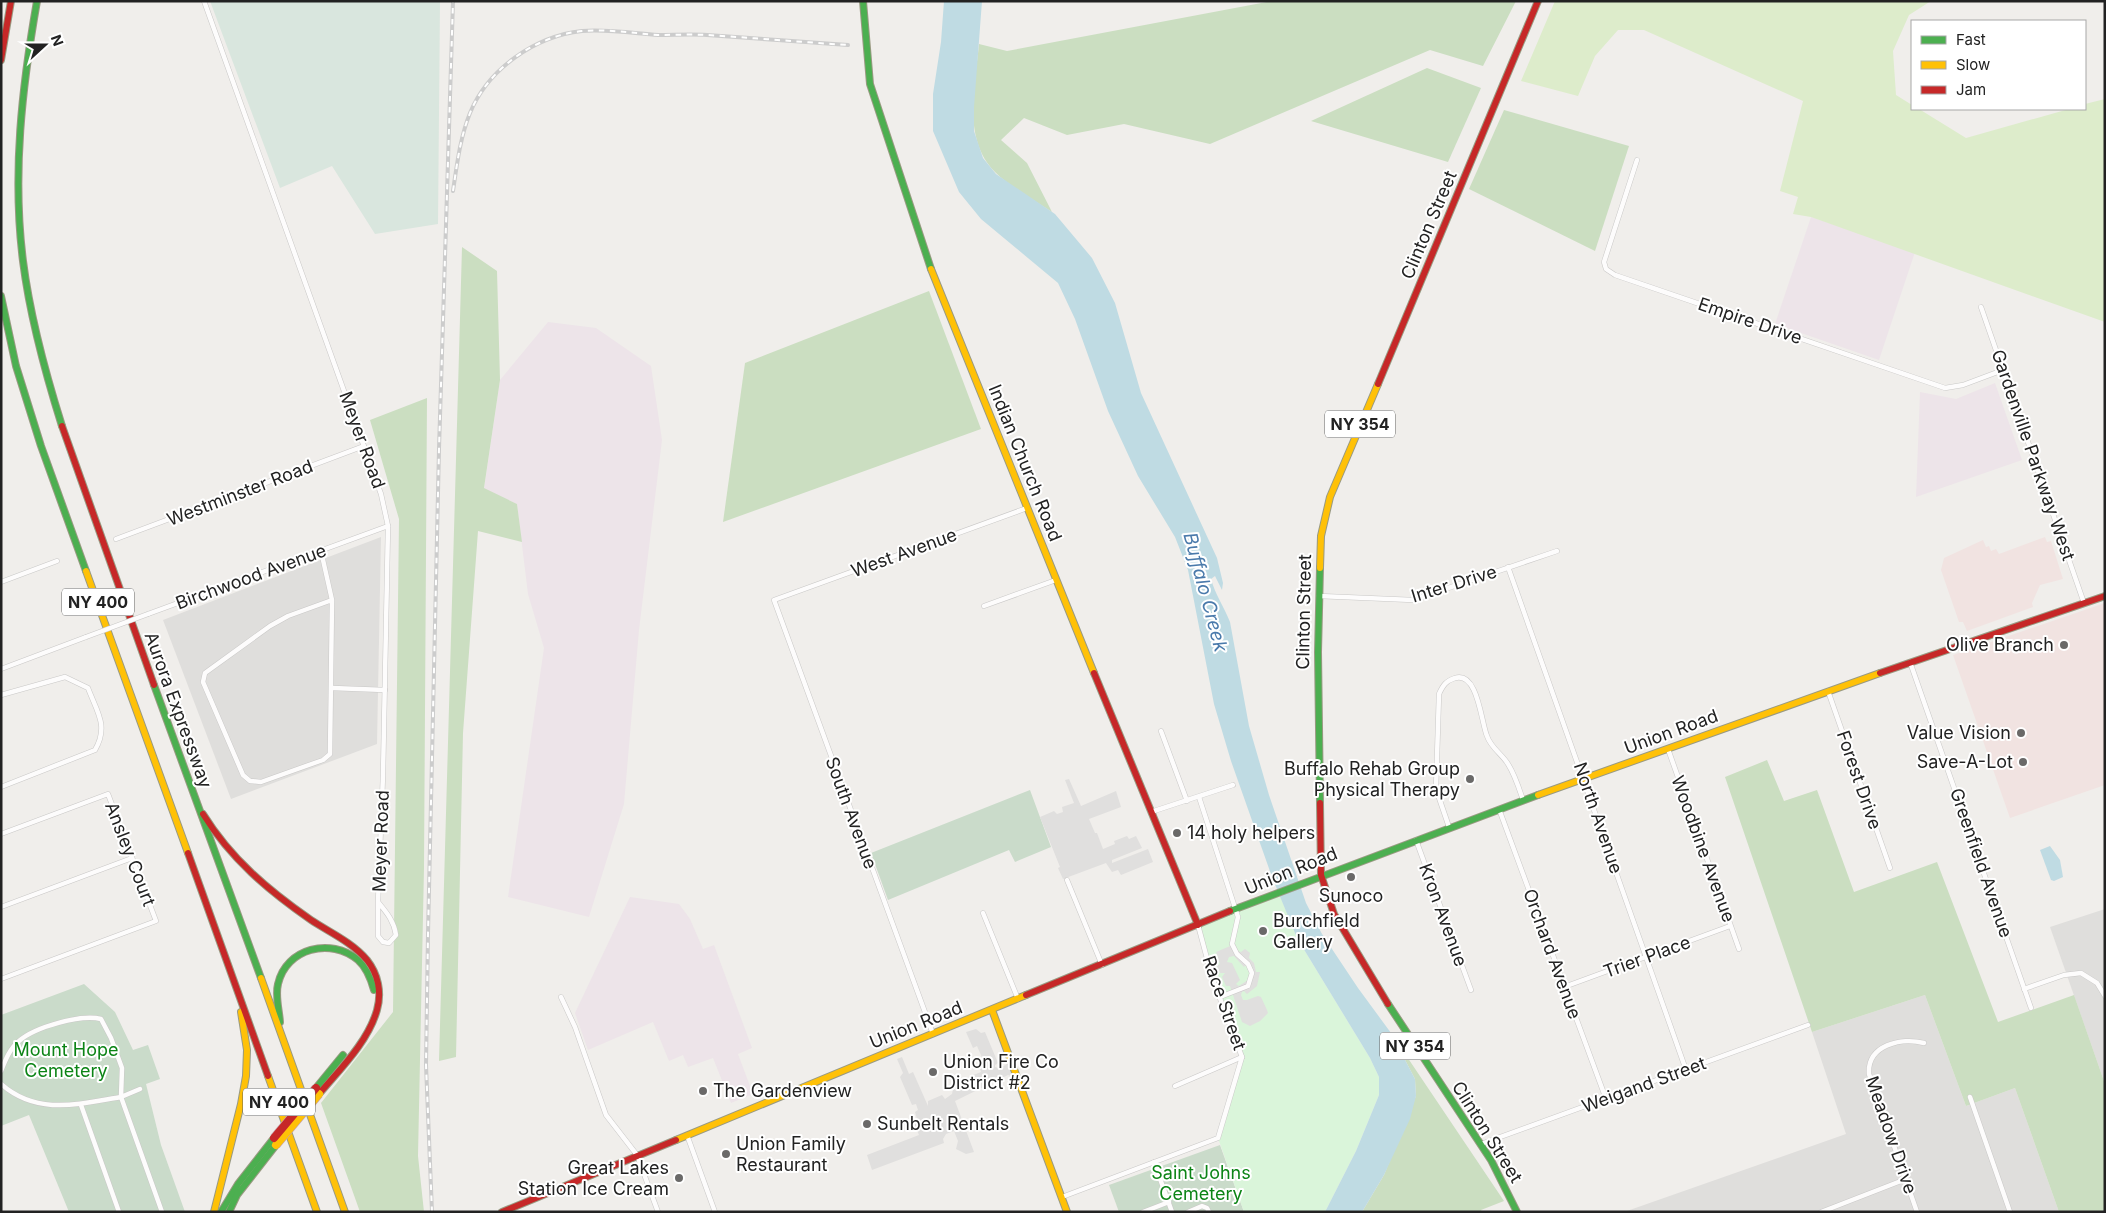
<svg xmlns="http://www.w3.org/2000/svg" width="2106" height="1213" font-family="Inter,sans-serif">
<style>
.residential{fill:#dfdedc}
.commercial{fill:#f1e3e1}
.industrial{fill:#ede4e9}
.grass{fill:#ddeccb}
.forest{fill:#cbdec1}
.wetland{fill:#d9e6de}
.cemetery{fill:#cadbca}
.park{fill:#daf5da}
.parking{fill:#e0dfde;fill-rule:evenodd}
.water{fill:#bfdbe3}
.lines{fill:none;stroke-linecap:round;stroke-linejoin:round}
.street-casing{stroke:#c9c8c7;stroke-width:5.5}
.fast-casing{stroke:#999a82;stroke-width:8}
.slow-casing{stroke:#999a82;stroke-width:8}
.jam-casing{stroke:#999a82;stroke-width:8}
.street{stroke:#fdfcfc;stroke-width:4.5}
.fast{stroke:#4caf50;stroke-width:6}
.slow{stroke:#ffc107;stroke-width:6}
.jam{stroke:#c62828;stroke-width:6}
.rail-casing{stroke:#ccc;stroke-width:4}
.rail{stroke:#fff;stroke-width:2;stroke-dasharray:5.5;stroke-linecap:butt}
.street-bridge-casing{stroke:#c9c8c7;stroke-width:5.5;stroke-linecap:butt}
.slow-bridge-casing{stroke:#c5a2ac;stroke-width:9;stroke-linecap:butt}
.jam-bridge-casing{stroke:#c5a2ac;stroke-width:9;stroke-linecap:butt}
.street-bridge{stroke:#fdfcfc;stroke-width:4.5}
.slow-bridge{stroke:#ffc107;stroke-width:8}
.jam-bridge{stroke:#c62828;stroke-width:8}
.poi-dot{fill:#6a6968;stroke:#fff;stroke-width:2}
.labels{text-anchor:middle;stroke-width:4;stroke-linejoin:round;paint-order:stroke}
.shield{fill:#fff;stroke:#646464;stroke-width:1}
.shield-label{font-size:16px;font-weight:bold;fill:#222}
.street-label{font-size:18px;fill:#222;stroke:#fff}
.poi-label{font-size:18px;fill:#222;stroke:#fff;text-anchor:start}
.park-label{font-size:18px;fill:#0c8416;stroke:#fff}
.water-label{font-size:19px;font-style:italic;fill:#4a7aab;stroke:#fff}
</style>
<rect width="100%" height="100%" fill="#f0eeeb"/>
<!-- residential -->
<g class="residential">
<polygon points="381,537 377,744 231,799 163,620"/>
<polygon points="2105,909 2105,1084 2050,927"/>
<polygon points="1925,995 1966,1106 2015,1088 2059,1212 1624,1212 1846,1134 1812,1032"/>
</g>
<!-- commercial -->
<g class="commercial">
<polygon points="2045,537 2047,542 2051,541 2063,579 2040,585 2032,603 2033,607 1967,631 1963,622 1959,622 1941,570 1944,558 1983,540 1986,547 1989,546 1991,551 1996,549 1999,554"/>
<polygon points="2105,603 2105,785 2010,818 1953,655"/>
</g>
<!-- industrial -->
<g class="industrial">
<polygon points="1811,217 1915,252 1879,360 1775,324"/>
<polygon points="548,322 596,328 651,366 662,440 639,630 624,804 589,917 508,897 544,648 528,594 517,504 484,489 500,380"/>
<polygon points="1995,383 2022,460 1916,497 1920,392 1956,399"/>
<polygon points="630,897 679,904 690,919 703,949 714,945 752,1048 738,1054 753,1094 731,1103 713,1058 688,1067 683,1055 669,1061 653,1022 588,1050 575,1013"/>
</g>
<!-- grass -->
<polygon class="grass" points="1555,1 1931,1 1909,15 1893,51 1896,95 1912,105 1912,109 1919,109 1966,138 2069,109 2085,109 2085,104 2105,99 2105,322 1811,217 1793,214 1798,197 1780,191 1803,101 1644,30 1618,30 1595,56 1578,96 1521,81"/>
<!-- forest -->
<g class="forest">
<path d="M1272 1H1516L1483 66 1430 50 1210 144 1124 124 1067 135 1024 118 1001 140 1027 163 1052 212C1034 200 1011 188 995 172 962 139 975 86 979 44L1007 51Z"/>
<polygon points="1427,68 1481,88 1448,162 1311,121"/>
<polygon points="1504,110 1629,146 1595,251 1469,189"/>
<polygon points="462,247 497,271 500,380 484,488 517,504 522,542 478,531 463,733 456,1057 439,1061"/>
<polygon points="929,291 981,429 723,522 745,363"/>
<polygon points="427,398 424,868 418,1156 424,1212 360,1212 321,1103 393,1012 399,519 370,420"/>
<polygon points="1767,760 1784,801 1817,790 1854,892 1937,862 1998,1022 2074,995 2105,1084 2105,1212 2059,1212 2015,1088 1966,1106 1925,995 1812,1032 1725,777"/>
<polygon points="1391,1033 1504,1201 1481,1210 1482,1212 1362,1212 1384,1175 1416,1096 1415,1079"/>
</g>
<!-- wetland -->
<polygon class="wetland" points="210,1 440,1 438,224 375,234 332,166 280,188"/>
<!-- cemetery -->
<g class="cemetery">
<polygon points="1030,790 1051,847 1015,862 1009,850 888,900 871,853"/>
<polygon points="84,984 115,1012 133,1050 148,1045 160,1079 146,1084 161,1145 185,1212 69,1212 29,1115 1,1126 1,1015"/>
<polygon points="1220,1145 1244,1212 1119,1212 1109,1185"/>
</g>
<!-- park -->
<polygon class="park" points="1279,893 1297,938 1370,1058 1379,1077 1379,1095 1356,1151 1325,1212 1244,1212 1218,1138 1242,1057 1229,1023 1198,925"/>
<!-- parking -->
<g class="parking">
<polygon points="1069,779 1081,806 1116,791 1121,807 1089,819 1095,833 1097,833 1103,849 1115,844 1114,841 1127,836 1129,839 1136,836 1142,848 1112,860 1112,863 1148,849 1153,862 1121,875 1118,870 1112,872 1106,863 1063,879 1058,868 1060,867 1040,817 1054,811 1057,814 1063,812 1062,807 1074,803 1065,780"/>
<path d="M1235 944 1238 951 1241 952 1245 949 1250 953 1249 958 1254 963 1256 972H1260L1257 986 1247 994 1244 991 1242 992 1241 995 1243 1000H1247L1258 996 1261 997 1267 1010 1268 1013 1260 1021 1250 1026 1242 1022 1230 986H1226L1222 977 1225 973H1220L1217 966 1220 964 1216 952ZM1234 956 1244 967 1246 965 1250 973 1248 980 1239 986 1236 984 1240 980 1232 963 1227 962 1229 957Z"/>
<polygon points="976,1029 981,1033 985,1032 998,1063 995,1065 995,1067 998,1068 1006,1065 1008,1060 1015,1077 1008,1075 955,1101 974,1152 966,1154 956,1149 958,1141 954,1131 946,1134 943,1139 944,1143 872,1170 867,1155 919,1135 913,1121 917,1119 915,1112 918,1110 916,1104 912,1105 900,1077 903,1073 897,1059 902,1057 909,1074 913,1072 928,1106 928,1101 942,1095 945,1099 952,1094 953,1089 951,1084 981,1072 979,1065 984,1062 977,1046 973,1048 966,1032"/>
</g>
<!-- water -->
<g class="water">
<path d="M944 1H982L974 107V131L983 158 996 174 1055 214 1092 258 1115 303 1141 393 1217 558 1223 583 1222 590 1215 576 1211 579C1215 594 1224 607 1230 622L1249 726 1269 795 1306 903 1322 934 1358 988 1391 1033 1415 1079 1416 1096 1410 1119 1384 1175 1362 1212H1325L1356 1151 1379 1095V1077L1370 1058 1297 938 1272 877 1231 761 1214 704 1188 570 1175 537 1138 476 1108 411 1075 319 1058 283 981 219 959 192 933 131V94L941 42Z"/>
<polygon points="2050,846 2060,860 2063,877 2054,881 2051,880 2040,850"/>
</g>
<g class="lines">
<!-- street casing -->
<g class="street-casing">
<g id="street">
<path d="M204 1 381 494 388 526 383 775 378 902V936L383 942 389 943 396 935C394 921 387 913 378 902"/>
<polyline points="1637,160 1604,262 1606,269 1615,275 1945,388 1963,385 2003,370"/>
<polyline points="1981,307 2084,603"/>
<polyline points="116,539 364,446"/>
<polyline points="321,551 332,600 330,754 323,760 261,782 250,781 243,775 203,682 205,673 270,626 288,616 332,600"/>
<polyline points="1508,567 1686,1070"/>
<polyline points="1,582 57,561"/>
<polyline points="1319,596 1413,600 1557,551"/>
<polyline points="984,606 1056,580"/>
<polyline points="148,614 388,526"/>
<polyline points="1910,662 2031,1008"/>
<polyline points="1,669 86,637"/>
<polyline points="332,688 385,690"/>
<polyline points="1828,691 1890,868"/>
<path d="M1 695 65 677 88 688C97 712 109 726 95 750L1 787"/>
<polyline points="1161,731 1187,801"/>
<polyline points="1668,749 1739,949"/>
<polyline points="1199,797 1238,917 1232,944 1237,954 1248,964 1252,973 1248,986 1220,997"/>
<polyline points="1499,809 1606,1099"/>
<polyline points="1151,812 1233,785"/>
<path d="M1449 827 1436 789 1439 694C1443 685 1446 681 1455 678 1478 671 1481 722 1487 736 1491 748 1502 754 1508 764 1515 775 1519 788 1523 800"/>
<polyline points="1,834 108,794 156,921 1,979"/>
<polyline points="1416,840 1471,990"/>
<polyline points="1067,880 1102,965"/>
<polyline points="1,907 132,858"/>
<polyline points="983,913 1018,999"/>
<polyline points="1564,987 1730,926"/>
<polyline points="2024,989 2064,975 2081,973 2097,983 2105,996"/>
<polyline points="561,997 575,1027 606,1115 637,1155 658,1212"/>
<polyline points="933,1034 774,600 1027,508"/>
<path d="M1 1071C5 1061 10 1048 19 1041 35 1027 81 1014 101 1019L111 1038 122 1068 121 1097 140 1089"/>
<path d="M1 1084C37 1116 79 1104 121 1097L162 1212"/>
<polyline points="1175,1086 1242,1057"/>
<polyline points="1970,1097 2010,1212"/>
<polyline points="81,1105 119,1212"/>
<polyline points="687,1135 715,1212"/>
<polyline points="1481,1144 1808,1025"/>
<polyline points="1154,1162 1172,1212"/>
<polyline points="1062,1197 1218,1138 1242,1057 1212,977 1198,925"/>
<polyline points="1143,1212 1169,1202"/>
<polyline points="1188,1212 1202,1206 1207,1208 1209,1212"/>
<polyline points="1821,1212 1906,1179"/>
<path d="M1917 1212 1869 1074C1867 1045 1901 1037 1924 1043"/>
</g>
</g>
<!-- fast casing -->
<g class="fast-casing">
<g id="fast">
<path d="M37 1C22 87 12 174 23 261 30 317 45 372 62 426"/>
<polyline points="863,1 870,84 931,269"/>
<polyline points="1,296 16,366 41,446 86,571"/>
<polyline points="154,685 261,978"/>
<polyline points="1320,803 1318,652 1320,568"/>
<polyline points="1230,911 1538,795"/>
<polyline points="1388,1004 1491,1160 1517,1212"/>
<path d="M280 1022C279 1009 275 996 278 984 286 948 331 937 358 960 367 968 371 979 374 990"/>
<polyline points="316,1088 343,1055"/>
<polyline points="221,1212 238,1184 274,1138"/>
<polyline points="229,1212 237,1195 276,1145"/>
</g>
</g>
<!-- slow casing -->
<g class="slow-casing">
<g id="slow">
<polyline points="931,269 1094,673"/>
<polyline points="1320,568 1321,536 1330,497 1378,384"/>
<polyline points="86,571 188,853"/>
<polyline points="1538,795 1880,673"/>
<polyline points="261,978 345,1212"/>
<polyline points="992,1010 1067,1212"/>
<polyline points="268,1076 317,1212"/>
<polyline points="676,1140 1026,995"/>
<polyline points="214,1212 241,1104 246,1076 247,1050 241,1012"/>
</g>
</g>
<!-- jam casing -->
<g class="jam-casing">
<g id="jam">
<polyline points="1,60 11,1"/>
<polyline points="1378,384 1538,1"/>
<polyline points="62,426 154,685"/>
<polyline points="1094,673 1198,925"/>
<polyline points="1880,673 2105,596"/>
<polyline points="1320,803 1321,875 1334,914 1388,1004"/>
<path d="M203 814C231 859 268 890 311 920 329 932 352 942 367 960 378 974 382 992 377 1010 368 1042 340 1069 319 1094"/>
<polyline points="188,853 268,1076"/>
<polyline points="1026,995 1230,911"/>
<polyline points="502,1212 676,1140"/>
</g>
</g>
<!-- street -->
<use href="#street" class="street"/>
<!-- fast -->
<use href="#fast" class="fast"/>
<!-- slow -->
<use href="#slow" class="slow"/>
<!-- jam -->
<use href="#jam" class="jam"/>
<!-- rail casing -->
<g class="rail-casing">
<g id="rail">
<path d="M453 191C457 164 460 138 470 113 488 69 535 36 582 31 607 29 632 33 658 35 674 35 691 34 707 35 754 38 801 42 848 45"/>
<polyline points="432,1212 426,1065 428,934 439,449 453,1"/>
</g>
</g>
<!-- rail -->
<use href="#rail" class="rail"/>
<!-- street-bridge casing -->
<g class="street-bridge-casing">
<polyline id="street-bridge" points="86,637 148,614"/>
</g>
<!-- slow-bridge casing -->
<g class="slow-bridge-casing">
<polyline id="slow-bridge" points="276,1145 319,1094"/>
</g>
<!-- jam-bridge casing -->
<g class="jam-bridge-casing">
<polyline id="jam-bridge" points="274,1138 316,1088"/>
</g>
<!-- street-bridge -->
<use href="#street-bridge" class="street-bridge"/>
<!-- slow-bridge -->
<use href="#slow-bridge" class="slow-bridge"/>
<!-- jam-bridge -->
<use href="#jam-bridge" class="jam-bridge"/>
</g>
<!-- markers -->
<g class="poi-dot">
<circle cx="2064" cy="645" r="5"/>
<circle cx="2021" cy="733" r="5"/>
<circle cx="2023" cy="762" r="5"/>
<circle cx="1470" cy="779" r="5"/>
<circle cx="1177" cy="833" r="5"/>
<circle cx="1351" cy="877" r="5"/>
<circle cx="1263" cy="931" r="5"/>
<circle cx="933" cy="1072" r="5"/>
<circle cx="703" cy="1091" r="5"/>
<circle cx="867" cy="1124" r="5"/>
<circle cx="726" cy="1154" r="5"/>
<circle cx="679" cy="1178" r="5"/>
</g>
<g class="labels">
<!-- shield labels -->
<g class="shield">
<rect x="1325" y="410.5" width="70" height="27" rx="4"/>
<rect x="62" y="588.5" width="72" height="27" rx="4"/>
<rect x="1380" y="1032.5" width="70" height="27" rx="4"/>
<rect x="243" y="1088.5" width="72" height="27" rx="4"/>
</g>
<g class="shield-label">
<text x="1360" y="430">NY 354</text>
<text x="98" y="608">NY 400</text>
<text x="1415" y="1052">NY 354</text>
<text x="279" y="1108">NY 400</text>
</g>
<!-- street labels -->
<g class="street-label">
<text transform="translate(1429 225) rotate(-67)" y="6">Clinton Street</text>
<text transform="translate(1750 321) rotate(19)" y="6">Empire Drive</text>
<text transform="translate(362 440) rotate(70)" y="6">Meyer Road</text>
<text transform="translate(2033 455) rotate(71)" y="6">Gardenville Parkway West</text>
<text transform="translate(1025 463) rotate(68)" y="6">Indian Church Road</text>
<text transform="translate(240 493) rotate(-21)" y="6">Westminster Road</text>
<text transform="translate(904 553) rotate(-20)" y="6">West Avenue</text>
<text transform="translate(251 577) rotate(-20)" y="6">Birchwood Avenue</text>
<text transform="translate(1454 584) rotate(-17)" y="6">Inter Drive</text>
<text transform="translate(1304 612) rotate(-89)" y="6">Clinton Street</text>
<text transform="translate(178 710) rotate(70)" y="6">Aurora Expressway</text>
<text transform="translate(1671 732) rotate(-20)" y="6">Union Road</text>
<text transform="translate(1859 780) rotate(71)" y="6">Forest Drive</text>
<text transform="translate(851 813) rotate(70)" y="6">South Avenue</text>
<text transform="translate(1598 818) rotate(71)" y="6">North Avenue</text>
<text transform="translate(381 841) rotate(-88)" y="6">Meyer Road</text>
<text transform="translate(1703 849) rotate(70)" y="6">Woodbine Avenue</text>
<text transform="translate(130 854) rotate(69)" y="6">Ansley Court</text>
<text transform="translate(1981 863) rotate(71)" y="6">Greenfield Avenue</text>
<text transform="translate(1291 871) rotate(-22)" y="6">Union Road</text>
<text transform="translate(1443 915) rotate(70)" y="6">Kron Avenue</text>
<text transform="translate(1552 954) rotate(70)" y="6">Orchard Avenue</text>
<text transform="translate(1647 957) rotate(-20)" y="6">Trier Place</text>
<text transform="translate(1224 1003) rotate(71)" y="6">Race Street</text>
<text transform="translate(916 1025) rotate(-22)" y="6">Union Road</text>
<text transform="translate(1644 1085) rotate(-20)" y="6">Weigand Street</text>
<text transform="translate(1487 1132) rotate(58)" y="6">Clinton Street</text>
<text transform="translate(1891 1135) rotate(71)" y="6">Meadow Drive</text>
</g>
<!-- poi labels -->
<g class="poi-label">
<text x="2054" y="651" text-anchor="end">Olive Branch</text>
<text x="2011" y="739" text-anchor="end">Value Vision</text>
<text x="2013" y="768" text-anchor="end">Save-A-Lot</text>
<text x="1460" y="775" text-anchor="end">Buffalo Rehab Group<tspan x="1460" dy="21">Physical Therapy</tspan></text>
<text x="1187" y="839">14 holy helpers</text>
<text x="1351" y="902" text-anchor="middle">Sunoco</text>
<text x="1273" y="927">Burchfield<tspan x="1273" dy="21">Gallery</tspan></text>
<text x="943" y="1068">Union Fire Co<tspan x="943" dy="21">District #2</tspan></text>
<text x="713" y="1097">The Gardenview</text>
<text x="877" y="1130">Sunbelt Rentals</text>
<text x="736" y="1150">Union Family<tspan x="736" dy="21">Restaurant</tspan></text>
<text x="669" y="1174" text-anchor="end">Great Lakes<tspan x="669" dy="21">Station Ice Cream</tspan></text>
</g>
<!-- park labels -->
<g class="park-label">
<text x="66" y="1056">Mount Hope<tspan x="66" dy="21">Cemetery</tspan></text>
<text x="1201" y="1179">Saint Johns<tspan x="1201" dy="21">Cemetery</tspan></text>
</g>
<!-- water labels -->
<g class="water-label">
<text transform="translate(1206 592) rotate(75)" y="7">Buffalo Creek</text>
</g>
</g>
<!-- border -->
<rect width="2106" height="1213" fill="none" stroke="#222222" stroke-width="5"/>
<!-- legend -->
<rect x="1911" y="20" width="175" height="90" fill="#ffffff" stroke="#a7a7a7"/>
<rect x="1921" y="36" width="25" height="8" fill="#4caf50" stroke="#a7a7a7"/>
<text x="1956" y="45" font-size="15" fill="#222222">Fast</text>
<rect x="1921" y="61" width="25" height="8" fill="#ffc107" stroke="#a7a7a7"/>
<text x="1956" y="70" font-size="15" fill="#222222">Slow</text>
<rect x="1921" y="86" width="25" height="8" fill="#c62828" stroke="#a7a7a7"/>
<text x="1956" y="95" font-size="15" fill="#222222">Jam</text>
<!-- north arrow -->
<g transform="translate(45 45) rotate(69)" stroke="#ffffff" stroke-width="4" paint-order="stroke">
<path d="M0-4L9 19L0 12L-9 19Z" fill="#222222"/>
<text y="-8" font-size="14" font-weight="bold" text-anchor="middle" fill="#222222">N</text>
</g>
</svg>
